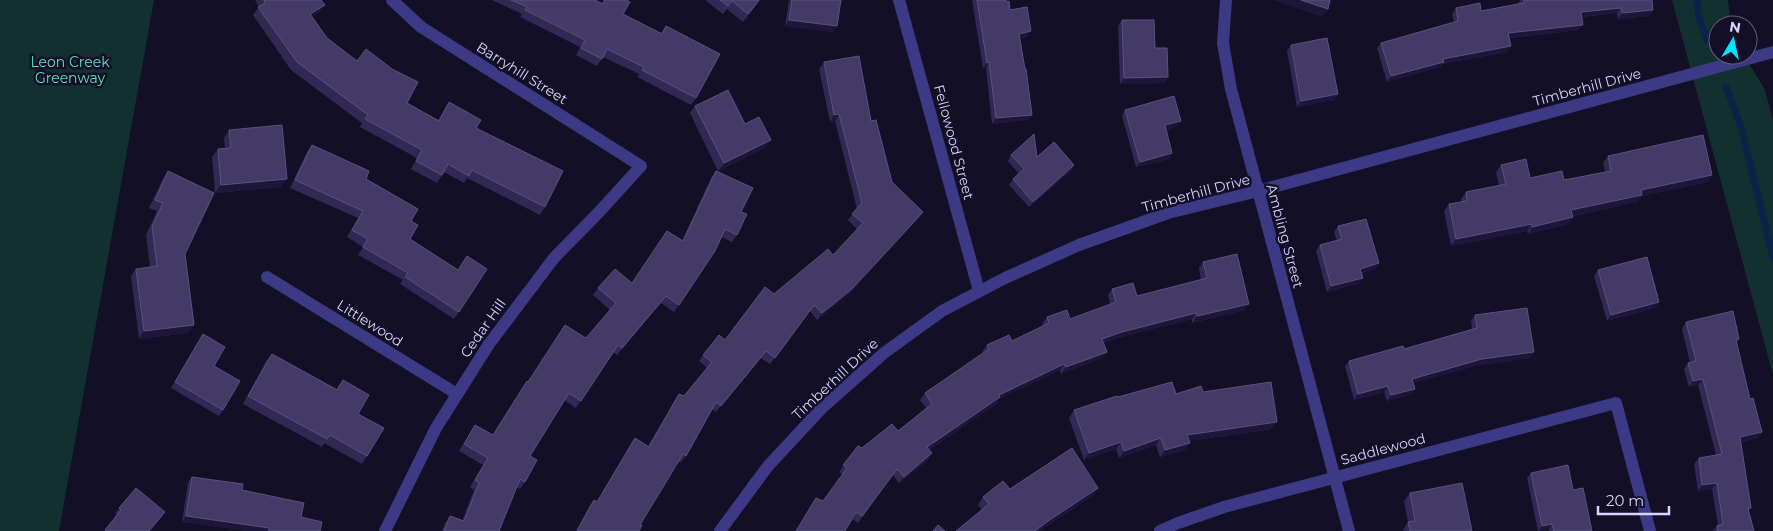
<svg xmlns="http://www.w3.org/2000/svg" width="1773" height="531" font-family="Montserrat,sans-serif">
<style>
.green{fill:#12302f}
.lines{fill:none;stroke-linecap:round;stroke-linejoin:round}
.stream{stroke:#0c2248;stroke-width:7}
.minor{stroke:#3d3a85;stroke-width:12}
.wall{fill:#312854}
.shaded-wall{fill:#1d163a}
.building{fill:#433a66;stroke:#5a527e}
.labels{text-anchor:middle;stroke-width:5;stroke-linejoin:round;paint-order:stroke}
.park-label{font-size:14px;fill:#5fe0c0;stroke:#130f26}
.street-label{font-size:14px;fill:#d9d4ff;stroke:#130f26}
</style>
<rect width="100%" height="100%" fill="#130f26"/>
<!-- green -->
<g class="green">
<polygon points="0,0 154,0 59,531 0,531"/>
<polygon points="1672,0 1728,0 1731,25 1718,25 1718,55 1744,55 1765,90 1773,121 1773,375"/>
</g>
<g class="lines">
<!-- stream -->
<g class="stream">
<polyline points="1697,0 1699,17 1707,40"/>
<polyline points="1726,87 1742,130 1773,257"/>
</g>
<!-- minor -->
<g class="minor">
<polyline points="899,0 979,291"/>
<polyline points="1226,0 1223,43 1231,89 1349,531"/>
<polyline points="267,277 457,394"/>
<polyline points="385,531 436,428 489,344 554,258 599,212 641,166 421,27 392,0"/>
<polyline points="720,531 768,466 823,407 884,353 942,311 1005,278 1079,245 1168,213 1258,191 1773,52"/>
<polyline points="1160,531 1178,523 1224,507 1616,403 1650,531"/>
</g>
</g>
<!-- wall -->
<g class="wall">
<polygon points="255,0 321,0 325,5 319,12 312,17 327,38 407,103 438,120 449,102 476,128 545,207 540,215 467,178 464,183 444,172 437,183 411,169 417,158 360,127 362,123 291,70 253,15 259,7"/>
<polygon points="492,0 595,0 602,3 603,0 626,0 623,14 661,33 666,26 696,98 691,105 637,77 639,74 603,57 597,66 576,55 580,47 520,17 522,14"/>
<polygon points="705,0 760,0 743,22 727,9 723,14"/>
<polygon points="789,0 841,0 833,32 785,26"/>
<polygon points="972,0 1006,0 1010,10 1027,37 1020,38 1032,115 1028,120 992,124 986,68 983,68"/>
<polygon points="1520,0 1652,0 1653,10 1649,16 1618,19 1617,13 1582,17 1579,30 1509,38 1511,46 1507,52 1442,64 1440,67 1387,82 1377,48 1381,43 1454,23 1452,14 1456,8 1481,11 1519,3"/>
<polygon points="1122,20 1155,48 1168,77 1164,83 1120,84 1118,26"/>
<polygon points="1291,45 1334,100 1297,107 1287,51"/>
<polygon points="824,62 871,121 892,182 919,218 847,295 817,320 810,311 770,364 761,358 716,412 712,409 686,456 681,462 678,461 640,525 639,531 576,531 589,507 594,500 597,502 635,438 648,446 675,400 679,394 684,396 707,368 699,361 703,355 725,340 774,294 833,255 857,229 848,220 857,209 835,121 830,122 819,69"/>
<polygon points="695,106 745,124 765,148 718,171 690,113"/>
<polygon points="1125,110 1177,126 1166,130 1172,153 1169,159 1136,167 1122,116"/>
<polygon points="229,130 281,187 215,193 212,157 218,149 225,148 224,138"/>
<polygon points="312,145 366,179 411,221 410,239 458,270 487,269 454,319 400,284 403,280 358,255 363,247 347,237 358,218 290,188 307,152"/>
<polygon points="1011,155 1037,157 1074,165 1071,171 1029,207 1009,185 1013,179 1019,174 1008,161"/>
<polygon points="1608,156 1712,175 1707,182 1641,196 1637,202 1573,216 1573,217 1568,224 1528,234 1527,231 1451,246 1444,211 1449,204 1461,202 1461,199 1466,192 1499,186 1496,172 1501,165 1530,178 1564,180 1605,172 1603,163"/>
<polygon points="168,171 185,254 194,325 188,333 139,339 131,276 136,269 150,267 146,235 157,211 149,208 163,179"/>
<polygon points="716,171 741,212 737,235 732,242 722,237 715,251 674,312 661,303 617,355 613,352 576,408 564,400 530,456 525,482 520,489 516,487 499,531 442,531 445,523 450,516 462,521 474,490 470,487 483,465 459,451 475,425 493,435 527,381 528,382 586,338 610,310 593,295 598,288 632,283 682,241 711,178"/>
<polygon points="1338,226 1379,263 1375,269 1362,273 1363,278 1359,283 1327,292 1316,251 1320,245 1337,241 1334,232"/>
<polygon points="1203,262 1245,310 1192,323 1192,319 1117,338 1104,343 1102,358 1061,374 1060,370 999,399 996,404 929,450 928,460 899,483 893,475 858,523 852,519 845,531 796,531 816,498 823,501 843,475 839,472 858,446 862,448 898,431 926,408 920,400 925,393 983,353 982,352 987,345 1012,341 1043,326 1042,324 1047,317 1070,319 1110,304 1108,295 1112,289 1137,296 1201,280 1199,268"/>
<polygon points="1598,270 1659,302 1655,308 1607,321 1594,276"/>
<polygon points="1475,315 1534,352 1530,358 1479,365 1413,383 1415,389 1411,394 1387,401 1384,392 1354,400 1345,366 1349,361 1404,349 1472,329 1471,321"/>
<polygon points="1686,322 1739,339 1736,343 1758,438 1741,442 1749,511 1754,531 1713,531 1718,525 1712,489 1698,491 1694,464 1699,458 1716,455 1698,385 1689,387 1684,369 1688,363 1690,363 1682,329"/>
<polygon points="203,334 214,366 223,410 219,416 171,388"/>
<polygon points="272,354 337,389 343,380 358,414 367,456 362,464 324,443 322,447 243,404 266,361"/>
<polygon points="1203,392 1272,429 1189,441 1185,450 1160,457 1156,445 1119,458 1116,449 1084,460 1069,418 1074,410 1118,397"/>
<polygon points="1531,473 1573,490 1592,531 1549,531 1549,529 1538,531 1527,478"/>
<polygon points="192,477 242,490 301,517 320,531 249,531 182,522 188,482"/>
<polygon points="1098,488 1093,495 1039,531 956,531 982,510 978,505 983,497 1010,489"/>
<polygon points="1410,493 1472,531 1403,531 1403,530 1408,522 1404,501"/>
<polygon points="119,508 161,517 149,531 104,531 117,515 115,514"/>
</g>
<!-- shaded-wall -->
<g class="shaded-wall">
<polygon points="1273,0 1301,0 1328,9 1322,17"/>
<polygon points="325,5 319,12 305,22 310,14"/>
<polygon points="1621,8 1617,13 1578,17 1581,12"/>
<polygon points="1653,10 1649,16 1618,19 1622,13"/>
<polygon points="789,20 837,26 833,32 785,26"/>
<polygon points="1583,25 1579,30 1504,38 1508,33"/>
<polygon points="1031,31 1027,37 1015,39 1019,34"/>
<polygon points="1511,46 1507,52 1442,64 1440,67 1387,82 1391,76 1443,59"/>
<polygon points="989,62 986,68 983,68 987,63"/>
<polygon points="1168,77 1164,83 1120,84 1124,78"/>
<polygon points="1338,94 1334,100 1297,107 1301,101"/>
<polygon points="839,114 835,121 830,122 834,115"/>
<polygon points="1032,115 1028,120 992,124 996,118"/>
<polygon points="1181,121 1177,126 1161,131 1165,125"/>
<polygon points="771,140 765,148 718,171 724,163"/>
<polygon points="1172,153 1169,159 1136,167 1140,162"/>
<polygon points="1074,165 1071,171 1029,207 1033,202"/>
<polygon points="1712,175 1707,182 1641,196 1637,202 1567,217 1571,210 1641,190"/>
<polygon points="287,179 281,187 215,193 221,185"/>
<polygon points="923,212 919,218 847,295 817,320 822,313"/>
<polygon points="1573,217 1568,224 1528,234 1532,227"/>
<polygon points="1532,224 1527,231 1451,246 1456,239"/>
<polygon points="1379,263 1375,269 1356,274 1360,269"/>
<polygon points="1363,278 1359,283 1327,292 1331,286"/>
<polygon points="666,296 661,303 617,355 622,348"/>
<polygon points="1659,302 1655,308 1607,321 1611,315"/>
<polygon points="1249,304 1245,310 1192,323 1197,316"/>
<polygon points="1196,313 1192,319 1117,338 1098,346 1102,339 1122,332"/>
<polygon points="194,325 188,333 139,339 144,331"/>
<polygon points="766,351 761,358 716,412 721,406"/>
<polygon points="1107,352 1102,358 1061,374 1066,367"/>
<polygon points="1534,352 1530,358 1479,365 1408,385 1412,379 1482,359"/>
<polygon points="1064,364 1060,370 999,399 996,404 923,454 927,447 999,395"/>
<polygon points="1703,379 1698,385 1689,387 1693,381"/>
<polygon points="1388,386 1384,392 1354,400 1358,394"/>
<polygon points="1415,389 1411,394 1387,401 1391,395"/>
<polygon points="1277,422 1272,429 1182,442 1187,435"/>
<polygon points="1762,432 1758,438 1736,443 1740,437"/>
<polygon points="1161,438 1156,445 1119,458 1124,451"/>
<polygon points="1121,442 1116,449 1084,460 1089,453"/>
<polygon points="1190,443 1185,450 1160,457 1165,450"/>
<polygon points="932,453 928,460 899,483 904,477"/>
<polygon points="1717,483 1712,489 1698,491 1702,485"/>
<polygon points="1098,488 1093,495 1039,531 1035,531 1048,521"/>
<polygon points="186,516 269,528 267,531 249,531 182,522"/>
<polygon points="1552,524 1549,529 1539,531 1542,526"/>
</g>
<!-- building -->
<g class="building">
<polygon points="264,0 321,0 325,5 310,14 327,38 357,61 366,49 392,69 418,82 407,103 439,121 449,102 481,120 476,128 563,171 545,207 472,170 469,176 448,164 442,175 416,161 422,150 365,119 368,115 297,62 258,7 265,3"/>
<polygon points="511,0 595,0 603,4 605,0 626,0 630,2 623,14 662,34 666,26 720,54 696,98 642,70 644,67 607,49 602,59 581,48 585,40 525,10 527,7"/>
<polygon points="720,0 759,0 748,14 732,1 728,6"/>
<polygon points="792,0 841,0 837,26 789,20"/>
<polygon points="977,0 1006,0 1007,2 1009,1 1010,10 1027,7 1031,31 1019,34 1025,69 1026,69 1032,115 996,118 989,62 987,63"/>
<polygon points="1301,0 1330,0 1328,9"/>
<polygon points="1524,0 1652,0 1653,10 1622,13 1621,8 1581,12 1583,25 1508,33 1511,46 1443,59 1444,62 1391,76 1381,43 1458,21 1456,8 1480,3 1481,11 1524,3"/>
<polygon points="1122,20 1154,20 1155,48 1167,48 1168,77 1124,78"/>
<polygon points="1327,38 1338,94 1301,101 1291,45"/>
<polygon points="859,56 871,121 876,120 892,182 923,212 852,289 822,313 814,305 775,358 766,351 721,406 716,402 686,456 683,454 640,525 642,525 639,531 577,531 594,500 597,502 635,438 649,447 679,394 684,396 712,362 703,355 719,335 725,340 765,287 774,294 828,249 833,255 863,223 852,214 862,203 839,114 834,115 824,62"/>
<polygon points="728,90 745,124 759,117 771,140 724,163 695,106"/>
<polygon points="1174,96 1181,121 1165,125 1172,153 1140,162 1125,110"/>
<polygon points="282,125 287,179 221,185 218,149 231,148 229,130"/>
<polygon points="1034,134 1037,157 1054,142 1074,165 1033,202 1013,179 1024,169 1011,155"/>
<polygon points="1703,135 1712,175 1641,190 1642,195 1571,210 1573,217 1532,227 1532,224 1456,239 1449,204 1467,201 1466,192 1506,184 1501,165 1526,159 1530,178 1562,171 1564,180 1611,171 1608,156"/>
<polygon points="312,145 369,171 366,179 418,209 411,221 418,225 410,239 458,270 467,256 487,269 459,312 405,277 408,273 363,247 368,239 352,230 363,211 295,180"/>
<polygon points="168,171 214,193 185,254 194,325 144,331 136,269 157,266 152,227 163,203 155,200"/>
<polygon points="716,171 753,188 741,212 747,214 737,235 725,229 715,251 679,305 666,296 622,348 618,345 581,401 569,393 530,456 537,460 525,482 520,479 499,531 444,531 450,516 464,521 479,483 475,480 488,458 464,444 475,425 493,435 527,381 528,382 565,325 586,338 616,303 598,288 615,269 632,283 667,231 683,241"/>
<polygon points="1366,219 1379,263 1360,269 1363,278 1331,286 1320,245 1342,239 1338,226"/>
<polygon points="1237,254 1249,304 1197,316 1196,313 1122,332 1102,339 1107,352 1066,367 1064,364 999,395 1000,397 927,447 932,453 904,477 897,469 862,516 856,512 845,531 796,531 816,498 823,501 847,468 843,465 858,446 862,448 892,424 898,431 932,404 925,393 989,349 987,345 1009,335 1012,341 1049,323 1047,317 1067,310 1070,319 1116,302 1112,289 1133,283 1137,296 1207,278 1203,262"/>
<polygon points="1647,257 1659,302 1611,315 1598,270"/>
<polygon points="1527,308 1534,352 1482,359 1412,379 1415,389 1391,395 1388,386 1358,394 1349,361 1403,346 1404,349 1477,328 1475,315"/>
<polygon points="1733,311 1739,339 1736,340 1750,399 1753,398 1762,432 1740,437 1751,508 1748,509 1754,531 1718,531 1717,526 1723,524 1717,483 1702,485 1699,458 1722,454 1703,379 1693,381 1688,363 1696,361 1686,322"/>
<polygon points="203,334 225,347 214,366 240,381 223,410 175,382"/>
<polygon points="272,354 337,390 343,380 369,395 358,414 384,428 367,456 330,435 327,439 248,396"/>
<polygon points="1172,382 1176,394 1201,386 1203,392 1271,382 1277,422 1187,435 1190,443 1165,450 1161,438 1124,451 1121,442 1089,453 1074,410 1117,396 1118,397"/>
<polygon points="1072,448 1098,488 1048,521 1035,531 956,531 989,504 983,497 1003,481 1010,489"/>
<polygon points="1568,465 1573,490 1583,488 1592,531 1554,531 1552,524 1542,526 1531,473"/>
<polygon points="192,477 243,484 242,490 304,503 301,517 322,522 320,531 269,531 269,528 186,516"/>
<polygon points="1462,483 1472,531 1410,531 1408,522 1415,521 1410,493"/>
<polygon points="136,488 165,512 149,531 106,531 105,530 121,510 119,508"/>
<polygon points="938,525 945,531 933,531"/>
</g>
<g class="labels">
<!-- park labels -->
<g class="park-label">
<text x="70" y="67">Leon Creek<tspan x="70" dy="16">Greenway</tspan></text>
</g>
<!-- street labels -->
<g class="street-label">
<text transform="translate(522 73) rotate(32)" y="5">Barryhill Street</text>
<text transform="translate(1587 87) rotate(-15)" y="5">Timberhill Drive</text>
<text transform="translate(954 142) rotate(75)" y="5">Fellowood Street</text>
<text transform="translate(1196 193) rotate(-15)" y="5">Timberhill Drive</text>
<text transform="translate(1285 236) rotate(75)" y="5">Ambling Street</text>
<text transform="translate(370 323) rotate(32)" y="5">Littlewood</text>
<text transform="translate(483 328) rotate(-55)" y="5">Cedar Hill</text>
<text transform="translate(835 379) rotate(-43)" y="5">Timberhill Drive</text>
<text transform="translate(1383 449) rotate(-15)" y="5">Saddlewood</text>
</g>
</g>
<!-- north arrow -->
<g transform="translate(1733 40) rotate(9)"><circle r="24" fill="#130f26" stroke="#625e7d"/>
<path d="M0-4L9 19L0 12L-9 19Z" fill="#00e5ff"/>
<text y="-8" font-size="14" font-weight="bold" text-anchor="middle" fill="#d9d4ff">N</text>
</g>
<!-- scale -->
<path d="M1598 506v8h71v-8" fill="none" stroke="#d9d4ff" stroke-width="2.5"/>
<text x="1606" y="506" font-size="15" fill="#d9d4ff" stroke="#130f26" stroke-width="4" paint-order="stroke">20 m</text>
</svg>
